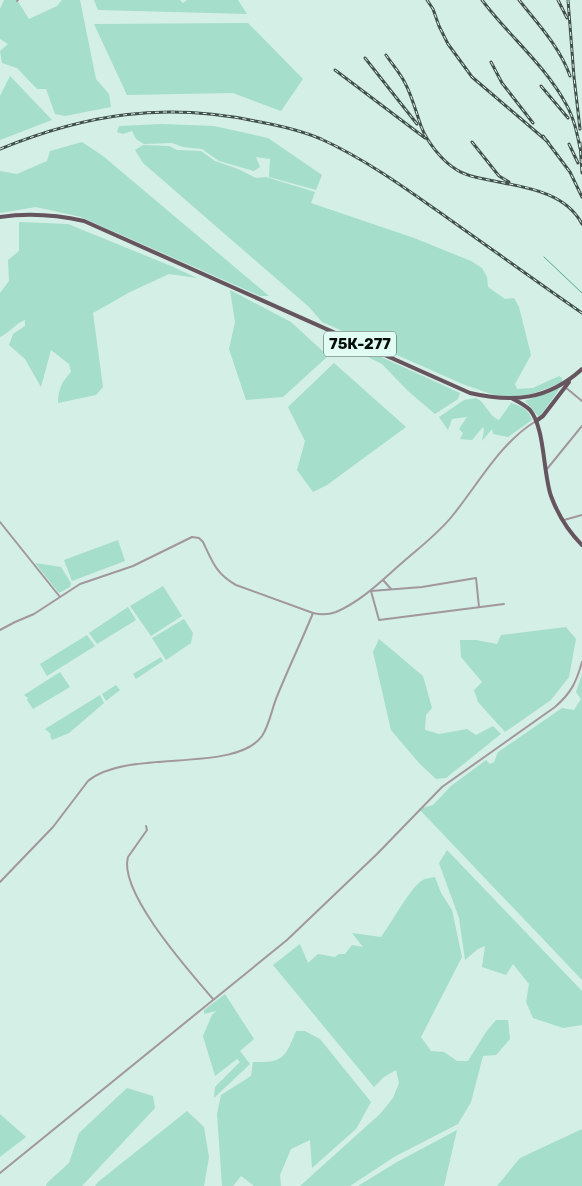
<svg xmlns="http://www.w3.org/2000/svg" width="582" height="1186" font-family="Rubik,sans-serif">
<style>
.green{fill:#a5deca}
.lines{fill:none;stroke-linecap:round;stroke-linejoin:round}
.stream{stroke:#52a88d;stroke-width:1}
.minor{stroke:#a1979c;stroke-width:2}
.primary{stroke:#66555e;stroke-width:4}
.rail-casing{stroke:#42504b;stroke-width:3}
.rail{stroke:#e1fcf2;stroke-width:1;stroke-dasharray:4;stroke-linecap:butt}
.labels{text-anchor:middle;stroke-width:4;stroke-linejoin:round;paint-order:stroke}
.shield{fill:#e1fcf2;stroke:#485550;stroke-width:1}
.shield-label{font-size:15px;font-weight:bold;fill:#060e0b}
</style>
<rect width="100%" height="100%" fill="#d4efe5"/>
<!-- green -->
<g class="green">
<polygon points="4,0 17,0 29,19 57,6 62,0 80,0 96,79 109,94 111,107 65,116 55,114 46,89 37,89 17,68 2,63 0,51 8,44 0,39 0,9"/>
<polygon points="94,0 180,0 183,3 187,0 238,0 247,14 98,10"/>
<polygon points="248,23 303,79 281,111 233,93 127,95 94,24"/>
<polygon points="10,76 52,120 0,140 0,96"/>
<polygon points="162,124 214,126 268,138 322,175 316,190 269,177 270,159 256,157 260,167 254,171 219,161 202,149 183,147 172,143 144,144 136,139 132,131 123,134 117,132 119,126"/>
<polygon points="82,142 103,156 269,296 260,296 81,217 36,207 0,213 0,171 17,174 47,161 50,151"/>
<path d="M143 145 169 146 177 150 201 151 215 161 238 169 256 178 266 177 315 192 311 203 414 238 471 261 482 268 487 277 488 287 505 299 514 298 519 307 531 355 515 384 517 389 533 388 559 376 562 378V382C546 389 528 397 510 397 495 397 478 389 465 385L322 322 309 307 143 163 135 150Z"/>
<path d="M19 222 68 224 171 266 197 278 169 274 130 292 93 313 103 387 96 395 58 403C59 388 61 383 71 372L69 364 51 350 41 387 25 359 9 345 13 334 25 326V320C16 323 9 333 0 337V293L9 281 8 260 19 251Z"/>
<polygon points="230,290 291,322 328,356 283,397 246,400 229,349 235,322"/>
<polygon points="355,345 460,393 458,399 435,414 408,391 382,364 352,349"/>
<polygon points="334,363 406,427 327,485 313,492 297,470 305,441 288,407"/>
<polygon points="560,388 541,415 538,416 525,401"/>
<path d="M476 398C486 402 488 416 499 420L511 403C522 406 528 409 532 420L508 437 493 434 492 429 482 441 484 430 483 427 472 440 460 439 463 433 459 429 467 417 452 419 448 430 439 417 464 400Z"/>
<polygon points="118,540 125,561 72,581 64,560"/>
<polygon points="35,563 61,567 71,583 70,587 59,593"/>
<polygon points="163,586 182,616 151,636 130,606"/>
<polygon points="128,607 136,620 97,644 89,633"/>
<polygon points="184,619 193,633 191,643 166,660 152,638"/>
<polygon points="566,627 576,639 569,677 551,700 505,732 478,702 474,690 482,682 461,657 460,640 476,640 497,644 501,635"/>
<polygon points="87,635 95,646 47,676 40,664"/>
<polygon points="379,639 423,676 432,708 426,715 425,730 439,734 467,729 476,735 493,726 501,734 446,778 436,779 419,763 391,730 373,652"/>
<polygon points="161,657 163,661 136,679 133,674"/>
<polygon points="60,672 70,687 33,709 27,700 28,698 24,695"/>
<polygon points="582,674 582,980 419,809 433,805 451,786 486,760 490,764 494,762 498,752 562,708 574,710 581,699 576,692"/>
<polygon points="116,685 120,690 106,701 102,694"/>
<polygon points="100,695 104,703 69,733 52,740 50,736 51,734 45,729"/>
<polygon points="447,850 582,991 582,1025 563,1028 533,1018 526,1002 529,984 513,964 506,975 482,967 485,946 478,949 465,960 459,918 439,863"/>
<path d="M435 877 441 893 452 910 462 957 421 1037 431 1051 444 1052 457 1061H468L486 1032 496 1020H508L510 1039 496 1055 483 1056 471 1102 458 1124 394 1157 350 1186H300L380 1114 393 1098 399 1083 396 1070 384 1077 374 1087 273 965 300 944 308 963 318 954 335 957 339 954H345L352 945 363 947 352 933 381 937C391 924 411 886 423 880 426 878 432 878 435 877Z"/>
<polygon points="225,994 254,1039 240,1051 250,1064 214,1098 215,1087 240,1062 237,1059 215,1076 203,1036 212,1015 216,1011 204,1014 204,1010"/>
<path d="M296 1031H305L320 1039 371 1102 356 1129 312 1168 310 1140 291 1149 280 1175 281 1186H254L241 1176 233 1186H222L217 1114 221 1095 251 1076 253 1062C283 1063 285 1058 296 1031Z"/>
<polygon points="127,1088 153,1096 155,1108 82,1186 46,1186 47,1183 69,1163 79,1133"/>
<polygon points="187,1111 204,1127 209,1157 204,1186 95,1186 98,1182"/>
<polygon points="0,1114 26,1137 0,1157"/>
<polygon points="582,1129 582,1186 497,1186 520,1158"/>
<polygon points="457,1130 444,1186 358,1186 397,1162"/>
</g>
<g class="lines">
<!-- stream -->
<polyline class="stream" points="544,257 582,293"/>
<!-- minor -->
<g class="minor">
<polyline points="17,1 18,0"/>
<polyline points="565,387 582,401"/>
<polyline points="547,469 582,426"/>
<polyline points="564,520 582,515"/>
<polyline points="0,522 60,597"/>
<polyline points="383,580 391,589"/>
<polyline points="371,591 379,620 504,604"/>
<polyline points="371,591 422,587 476,578 479,607"/>
<path d="M0 630 15 622 34 614 80 584 133 566 192 537 199 538 203 542C212 561 216 574 236 585L313 613C321 615 328 615 336 612 362 601 382 580 403 562 420 547 439 533 453 515 479 483 500 443 536 421"/>
<path d="M146 826 147 830 128 857C118 892 190 972 213 999"/>
<path d="M0 882 53 827 88 781C127 748 235 774 262 736 270 724 272 707 278 694 289 667 302 640 313 613"/>
<path d="M0 1173 287 940 377 854 442 787 555 707C571 693 576 683 582 662"/>
</g>
<!-- primary -->
<g class="primary">
<path d="M0 217C28 213 57 215 84 221L470 393C513 403 548 400 582 369"/>
<path d="M513 399C519 402 525 405 530 410 545 428 543 473 551 496 558 515 568 531 582 545"/>
<polyline points="536,421 543,416 569,382"/>
</g>
<!-- rail casing -->
<g class="rail-casing">
<g id="rail">
<polyline points="427,0 433,9 439,26 448,44 472,77 548,142"/>
<path d="M482 0C508 35 545 65 566 104 574 118 577 133 580 148"/>
<path d="M519 0C538 24 560 47 570 76"/>
<polyline points="558,0 567,18"/>
<polyline points="568,0 574,77 580,129"/>
<path d="M386 55C392 64 400 73 405 83 412 96 416 112 421 126 427 142 442 161 457 170 466 176 478 178 489 180 523 187 565 191 582 224"/>
<polyline points="365,58 417,124"/>
<polyline points="491,62 502,83 533,123"/>
<polyline points="335,70 425,138"/>
<polyline points="541,86 568,118"/>
<polyline points="543,136 570,172 582,197"/>
<polyline points="472,142 499,176 509,182"/>
<polyline points="580,143 582,173"/>
<polyline points="569,144 578,163"/>
<path d="M0 149C86 114 163 102 255 121 277 125 300 130 321 139 367 160 408 190 449 219 493 250 537 282 582 313"/>
</g>
</g>
<!-- rail -->
<use href="#rail" class="rail"/>
</g>
<g class="labels">
<!-- shield labels -->
<rect class="shield" x="324" y="331.5" width="72" height="25" rx="4"/>
<g class="shield-label">
<text x="360" y="349">75К-277</text>
</g>
</g>
</svg>
